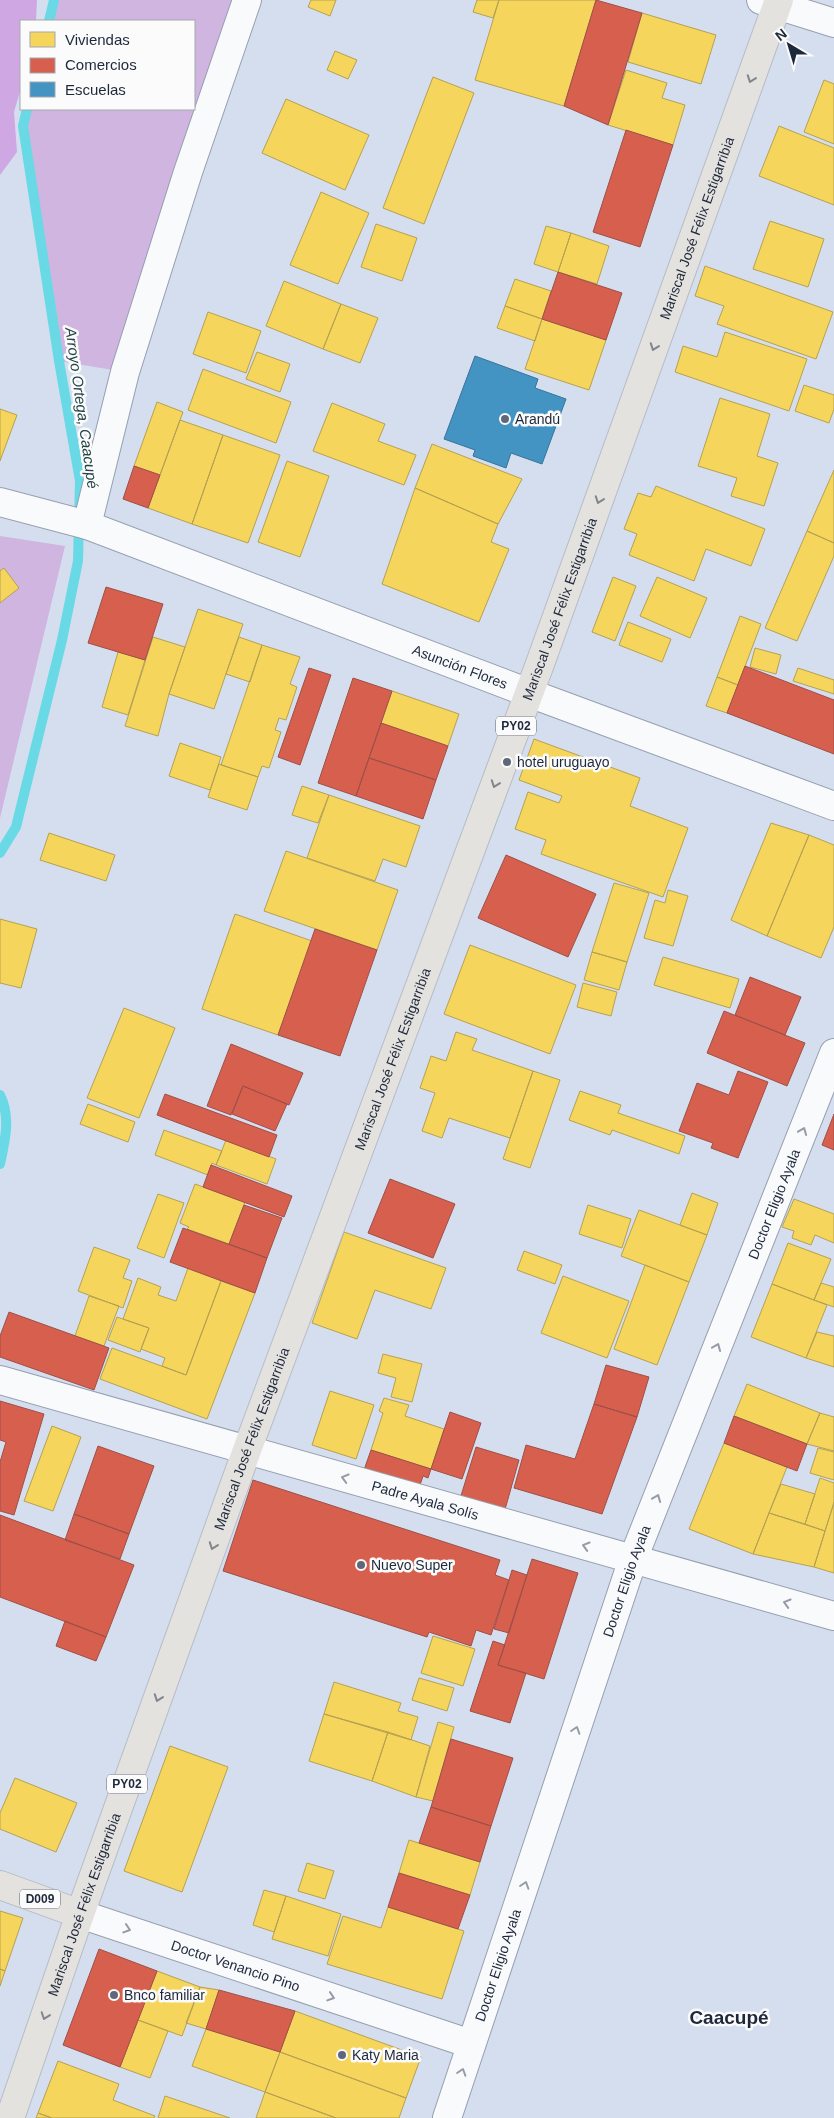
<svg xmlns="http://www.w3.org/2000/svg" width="834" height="2118" viewBox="0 0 834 2118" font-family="Arial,sans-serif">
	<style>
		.green { fill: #cfb5e0 }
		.forest { fill: #cfa8e3 }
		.homes { fill: #f6d55c; stroke: #b5a152 }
		.shops { fill: #d6604d; stroke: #9f4f48 }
		.schools { fill: #4393c3; stroke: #38739a }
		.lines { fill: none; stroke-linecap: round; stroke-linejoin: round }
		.stream { stroke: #69d9e5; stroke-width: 10 }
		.minor-casing { stroke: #969faf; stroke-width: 30 }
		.major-casing { stroke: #b6bcc6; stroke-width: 30 }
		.minor { stroke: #f9fafc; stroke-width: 28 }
		.major { stroke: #e4e2de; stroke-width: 28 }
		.oneway { stroke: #81858c }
		.oneway2 { stroke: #969ca5 }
		.poi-dot { fill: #5e687a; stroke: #fbfbfb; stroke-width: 2 }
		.labels { text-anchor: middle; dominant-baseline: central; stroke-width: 5; stroke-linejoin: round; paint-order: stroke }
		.shield { fill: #fbfbfb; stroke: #606775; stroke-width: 1 }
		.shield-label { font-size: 12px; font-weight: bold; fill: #1e283b }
		.street-label { font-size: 14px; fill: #1e283b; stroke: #fbfbfb }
		.poi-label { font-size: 14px; fill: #1e283b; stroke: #fbfbfb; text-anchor: start }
		.water-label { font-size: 15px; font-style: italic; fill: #234345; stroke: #fbfbfb }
		.district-label { font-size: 19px; font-weight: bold; fill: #1e283b; stroke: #fbfbfb }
	</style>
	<rect width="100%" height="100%" fill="#d4deee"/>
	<path class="green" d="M54,0H247L125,372L59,361L23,126L27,109H194V21H49Z
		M0,536L65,546L0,818Z"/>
	<path class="forest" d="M0,0H37L36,21H21V88L14,112L17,152L0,175Z"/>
	<path class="homes" d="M311,0H336L330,16L308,7Z
		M477,0H499L493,18L473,12Z
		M499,0H596L564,106L475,80Z
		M642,13L716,35L701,84L628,62Z
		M335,51L357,60L348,79L327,70Z
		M626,70L667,83L662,98L685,105L673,145L608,125Z
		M433,77L474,93L424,224L383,208Z
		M824,80L834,84V144L804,132Z
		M286,99L369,135L345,190L262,153Z
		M779,126L834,148V205L759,176Z
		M321,192L369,213L338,284L290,265Z
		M770,221L824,239L808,287L753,269Z
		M376,224L417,238L402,281L361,267Z
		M546,226L571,233L558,272L534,264Z
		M571,233L609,246L597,284L558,272Z
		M705,266L833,312L816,359L717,324L724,306L695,296Z
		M515,279L551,291L542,319L505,306Z
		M284,281L341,304L323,349L266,326Z
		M341,304L378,318L360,363L323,349Z
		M505,306L542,319L535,341L497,328Z
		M208,312L261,331L246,373L193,354Z
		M542,319L606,340L589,390L525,369Z
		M725,332L807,359L789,411L675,372L683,346L717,357Z
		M257,352L290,364L280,392L246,379Z
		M203,369L291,402L276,443L188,410Z
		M804,385L834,395V409L829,423L795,411Z
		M720,398L770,414L757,456L778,463L764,506L731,496L737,478L698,466Z
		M157,402L183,412L160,475L134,466Z
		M332,403L385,424L378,441L416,455L404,485L313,451Z
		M0,409L17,415L0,461Z
		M180,420L223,435L192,524L148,508Z
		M223,435L280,455L248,543L192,524Z
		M432,444L522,479L498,524L415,488Z
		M287,461L329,476L300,557L258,542Z
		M834,470V543L807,531Z
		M656,486L765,529L751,566L706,549L694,581L629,555L637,534L624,529L638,493L651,497Z
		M415,488L498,524L491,542L509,549L479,622L382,584Z
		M807,531L834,543V556L797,641L765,628Z
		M4,568L19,588L0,603V571Z
		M613,577L636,586L615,641L592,632Z
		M657,577L707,598L690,638L640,616Z
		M198,609L243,624L214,709L169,694Z
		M740,616L761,624L738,685L717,677Z
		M628,622L671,639L662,662L619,645Z
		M153,637L185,647L169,694L158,736L125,726Z
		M239,637L262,645L250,682L226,674Z
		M262,645L300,657L290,684L297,687L286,720L279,718L275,730L281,732L269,768L262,766L258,777L221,765Z
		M755,648L781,655L776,674L750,667Z
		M118,652L145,660L128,715L102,707Z
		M798,668L834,680V694L793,681Z
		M717,677L738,685L727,713L706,706Z
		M392,691L459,714L448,746L381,723Z
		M534,739L640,778L630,806L688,828L663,897L541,854L546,840L515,829L528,792L559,803L562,796L519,780Z
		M180,743L221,757L210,790L169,776Z
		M219,764L258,777L247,810L208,797Z
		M302,786L329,795L318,823L292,815Z
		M329,795L420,826L406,867L383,859L375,881L307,858Z
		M771,823L809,835L767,936L731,920Z
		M49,833L115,855L106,881L40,860Z
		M809,835L834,845V927L821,958L767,936Z
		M286,851L398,890L377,950L264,911Z
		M614,883L649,893L627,962L592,952Z
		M668,890L688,896L673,946L644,938L655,900L665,903Z
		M235,914L312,941L278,1035L202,1009Z
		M0,919L37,929L21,988L0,983Z
		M470,945L576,985L550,1054L444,1014Z
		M592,952L627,962L619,990L584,980Z
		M663,957L739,979L730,1008L654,985Z
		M583,983L617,992L611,1016L577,1007Z
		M124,1008L175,1028L139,1118L87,1098Z
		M456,1032L477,1039L472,1050L533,1071L510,1138L449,1118L442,1138L422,1131L435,1093L420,1088L431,1056L446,1061Z
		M533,1071L560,1080L530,1168L503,1159Z
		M580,1091L621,1105L618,1113L685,1136L679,1154L612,1130L610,1135L569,1120Z
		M88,1104L135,1122L128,1142L80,1124Z
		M164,1130L222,1151L216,1165L212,1163L208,1175L155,1155Z
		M226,1140L276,1159L267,1184L216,1165Z
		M195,1184L245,1202L229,1244L187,1229L189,1227L180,1223Z
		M692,1193L718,1203L707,1235L680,1225Z
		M158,1194L184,1203L164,1258L137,1248Z
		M794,1199L834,1214V1243L815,1235L811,1245L792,1238L794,1231L782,1227Z
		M588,1205L631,1219L622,1248L579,1234Z
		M639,1210L707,1235L689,1282L621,1256Z
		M344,1232L446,1268L431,1309L375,1290L357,1339L312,1323Z
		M788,1243L831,1259L814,1300L772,1284Z
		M94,1247L130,1260L123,1278L132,1281L123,1308L78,1291Z
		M524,1251L562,1265L555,1284L517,1270Z
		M645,1265L689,1282L657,1365L614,1349Z
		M188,1268L221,1281L186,1375L162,1366L165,1358L141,1349L149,1328L123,1319L138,1278L161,1287L158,1295L176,1301Z
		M563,1276L629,1301L607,1358L541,1333Z
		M221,1281L255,1293L207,1419L100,1379L112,1348L186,1375Z
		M821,1283L834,1287V1307L814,1300Z
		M772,1284L827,1305L806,1358L751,1337Z
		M89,1296L119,1306L104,1346L75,1336Z
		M117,1317L149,1328L140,1352L108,1340Z
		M817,1332L834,1336V1367L806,1358Z
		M383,1354L422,1364L412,1402L391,1397L396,1378L378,1373Z
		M747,1384L820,1413L807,1444L734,1416Z
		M330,1391L374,1405L356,1459L312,1445Z
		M384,1398L409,1405L405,1416L444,1429L431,1469L371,1450L383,1413L379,1411Z
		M820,1413L834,1417V1451L807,1444Z
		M52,1426L81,1437L53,1511L24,1501Z
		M724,1443L787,1467L753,1554L689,1529Z
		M818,1448L834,1452V1480L810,1473Z
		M820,1478L834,1483V1503L825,1531L805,1524Z
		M781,1484L815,1494L805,1524L769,1513Z
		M834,1502V1573L814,1567Z
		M769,1513L825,1531L814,1567L753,1554Z
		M433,1636L475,1649L463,1686L421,1673Z
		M419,1678L454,1688L447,1711L412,1700Z
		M334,1682L401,1703L398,1711L418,1717L411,1740L324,1714Z
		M324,1714L388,1732L372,1781L309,1761Z
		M438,1722L454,1727L433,1801L416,1797Z
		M388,1732L430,1746L416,1797L372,1781Z
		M170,1746L228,1767L182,1892L124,1871Z
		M15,1778L77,1803L56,1852L0,1829V1813Z
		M409,1840L480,1862L470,1895L399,1873Z
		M307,1863L334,1871L325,1899L298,1891Z
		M264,1890L286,1896L274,1932L253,1925Z
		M286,1896L341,1914L328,1956L272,1939Z
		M388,1907L464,1931L442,1999L327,1964L343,1916L381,1928Z
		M0,1911L23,1918L5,1971L0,1969Z
		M0,1969L5,1971L0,1986Z
		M157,1971L200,1987L182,2036L138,2020Z
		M200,1987L219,1990L206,2029L186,2023Z
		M295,2011L421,2057L406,2098L280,2052Z
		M138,2020L168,2031L150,2078L120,2067Z
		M206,2029L280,2052L265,2092L192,2066Z
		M280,2052L406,2098L399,2118H336L265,2092Z
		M58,2061L119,2084L113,2100L155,2116L154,2118H52L38,2113Z
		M265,2092L336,2118H256Z
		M165,2096L230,2118H158Z
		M38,2113L52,2118H36Z"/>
	<path class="shops" d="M596,0L642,13L608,125L564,106Z
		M626,130L673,145L640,247L593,232Z
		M558,272L622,293L606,340L542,319Z
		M134,466L160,475L148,508L123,499Z
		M106,587L163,604L145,660L88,643Z
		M745,666L834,700V754L727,713Z
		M309,668L331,675L300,765L278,757Z
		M353,678L392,691L356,796L318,783Z
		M381,723L448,746L436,780L369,758Z
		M369,758L436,780L423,819L356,796Z
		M506,855L596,894L568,957L478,918Z
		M315,929L377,950L340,1056L278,1035Z
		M750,977L801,997L785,1035L735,1015Z
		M724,1011L805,1043L787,1086L707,1053Z
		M231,1044L303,1073L289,1105L243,1086L231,1115L207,1106Z
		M738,1071L768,1082L738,1158L711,1148L713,1143L679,1131L697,1083L729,1095Z
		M243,1086L287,1104L275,1131L232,1114Z
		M165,1094L277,1135L269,1157L157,1115Z
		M834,1114V1150L822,1145Z
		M211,1165L292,1196L284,1217L203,1187Z
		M390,1179L455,1204L433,1258L368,1233Z
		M244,1205L282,1218L267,1258L229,1244Z
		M183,1228L267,1258L255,1293L170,1262Z
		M9,1312L109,1348L94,1390L0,1357V1336Z
		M606,1365L649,1377L637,1417L594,1404Z
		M0,1401L44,1414L14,1515L0,1511V1462L6,1442L0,1440Z
		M594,1404L637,1417L602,1514L514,1488L526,1445L575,1459Z
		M450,1412L481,1423L462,1479L431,1469Z
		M734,1416L807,1444L797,1471L724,1443Z
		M98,1446L154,1466L129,1534L74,1514Z
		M476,1447L519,1460L504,1513L460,1499Z
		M371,1450L431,1469L428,1478L423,1476L419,1488L364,1470Z
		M253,1480L500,1560L495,1575L509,1580L491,1635L476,1630L471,1646L429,1632L427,1637L223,1571Z
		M74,1514L129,1534L120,1559L65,1540Z
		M0,1515L134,1565L106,1637L0,1597Z
		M532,1559L578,1573L544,1679L498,1665Z
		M512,1570L527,1575L509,1633L494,1629Z
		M65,1621L106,1637L96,1661L56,1646Z
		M493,1641L505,1645L498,1665L526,1673L510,1723L470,1711Z
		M451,1739L513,1758L491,1826L431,1807Z
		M431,1807L491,1826L480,1862L419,1843Z
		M399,1873L470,1895L458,1929L388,1907Z
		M99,1949L157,1971L120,2067L63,2045Z
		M219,1990L295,2011L280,2052L206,2029Z"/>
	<path class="schools" d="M475,356L538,379L535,388L566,399L542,464L511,453L506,468L473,456L475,450L444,439Z"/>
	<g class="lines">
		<path class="stream" d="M49,21L54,0
			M0,853L16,827L62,640L78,561L80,481L59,361L23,126L27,109
			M0,1095C11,1117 5,1141 0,1164"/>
		<g class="minor-casing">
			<g id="minor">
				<path d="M761,0L834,23"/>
				<path id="s1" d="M0,502L87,525L529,693L834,806"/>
				<path d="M87,525L125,372L188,172L247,0"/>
				<path id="s2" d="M0,1380L834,1616"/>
				<path id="s3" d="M80,1914L471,2044"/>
				<path id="s4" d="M447,2118L633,1559L834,1053"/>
			</g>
		</g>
		<g class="major-casing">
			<g id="major">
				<path d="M0,1885L80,1914"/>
				<path id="s5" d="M10,2118L80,1914L247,1450L541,661L779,0"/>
			</g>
		</g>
		<use href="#minor" class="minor"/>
		<use href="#major" class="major"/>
	</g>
	<defs><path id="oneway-chevron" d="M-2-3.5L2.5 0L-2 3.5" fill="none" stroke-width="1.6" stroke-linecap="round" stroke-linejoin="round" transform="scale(1.25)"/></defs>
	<g class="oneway">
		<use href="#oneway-chevron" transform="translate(751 79) rotate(110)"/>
		<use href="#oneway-chevron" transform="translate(654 347) rotate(110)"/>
		<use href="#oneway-chevron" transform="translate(599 500) rotate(110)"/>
		<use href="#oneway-chevron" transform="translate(495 784) rotate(110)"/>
		<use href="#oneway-chevron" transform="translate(213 1546) rotate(110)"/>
		<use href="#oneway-chevron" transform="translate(158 1698) rotate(110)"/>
		<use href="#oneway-chevron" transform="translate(45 2016) rotate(109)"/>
	</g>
	<g class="oneway2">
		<use href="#oneway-chevron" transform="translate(803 1131) rotate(-68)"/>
		<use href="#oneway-chevron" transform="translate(717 1347) rotate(-68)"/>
		<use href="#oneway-chevron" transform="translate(345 1478) rotate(-164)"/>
		<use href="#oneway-chevron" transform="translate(657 1498) rotate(-68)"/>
		<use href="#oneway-chevron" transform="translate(586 1546) rotate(-164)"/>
		<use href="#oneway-chevron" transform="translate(787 1603) rotate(-164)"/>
		<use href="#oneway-chevron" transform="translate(576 1730) rotate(-72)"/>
		<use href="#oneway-chevron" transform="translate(525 1885) rotate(-72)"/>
		<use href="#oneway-chevron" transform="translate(127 1929) rotate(18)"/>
		<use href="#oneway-chevron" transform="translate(331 1997) rotate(18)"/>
		<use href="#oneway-chevron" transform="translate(462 2072) rotate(-72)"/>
	</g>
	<g class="poi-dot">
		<circle cx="505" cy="419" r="5"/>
		<circle cx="507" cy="762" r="5"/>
		<circle cx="361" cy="1565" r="5"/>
		<circle cx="114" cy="1995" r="5"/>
		<circle cx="342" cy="2055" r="5"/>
	</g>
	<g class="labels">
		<g class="shield">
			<rect x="496" y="716.5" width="40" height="19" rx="4"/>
			<rect x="107" y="1774.5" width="40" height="19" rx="4"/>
			<rect x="20" y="1889.5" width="40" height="19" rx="4"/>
		</g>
		<g class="shield-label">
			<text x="516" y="726">PY02</text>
			<text x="127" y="1784">PY02</text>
			<text x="40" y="1899">D009</text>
		</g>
		<g class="street-label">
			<text stroke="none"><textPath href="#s5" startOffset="2011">Mariscal José Félix Estigarribia</textPath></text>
			<text stroke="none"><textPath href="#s5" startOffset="1606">Mariscal José Félix Estigarribia</textPath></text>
			<text stroke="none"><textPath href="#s1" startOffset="489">Asunción Flores</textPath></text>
			<text stroke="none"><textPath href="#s5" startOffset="1126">Mariscal José Félix Estigarribia</textPath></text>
			<text stroke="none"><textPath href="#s4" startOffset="971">Doctor Eligio Ayala</textPath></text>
			<text stroke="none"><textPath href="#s5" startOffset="721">Mariscal José Félix Estigarribia</textPath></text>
			<text stroke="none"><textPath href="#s2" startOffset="442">Padre Ayala Solís</textPath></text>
			<text stroke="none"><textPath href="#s4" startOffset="566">Doctor Eligio Ayala</textPath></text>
			<text stroke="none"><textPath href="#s5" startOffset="226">Mariscal José Félix Estigarribia</textPath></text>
			<text stroke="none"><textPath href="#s3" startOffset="164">Doctor Venancio Pino</textPath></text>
			<text stroke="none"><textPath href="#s4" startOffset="161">Doctor Eligio Ayala</textPath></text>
		</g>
		<g class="poi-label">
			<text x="515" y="419">Arandú</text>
			<text x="517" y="762">hotel uruguayo</text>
			<text x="371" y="1565">Nuevo Super</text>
			<text x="124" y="1995">Bnco familiar</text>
			<text x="352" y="2055">Katy Maria</text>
		</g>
		<g class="water-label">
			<text transform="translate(82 408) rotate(82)">Arroyo Ortega, Caacupé</text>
		</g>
		<g class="district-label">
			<text x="729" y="2017">Caacupé</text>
		</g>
	</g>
	<rect x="20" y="20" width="175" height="90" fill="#fbfbfb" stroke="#a3a7ae"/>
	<rect x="30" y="32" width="25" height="15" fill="#f6d55c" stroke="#a3a7ae"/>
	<text x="65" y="45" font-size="15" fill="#1e283b">Viviendas</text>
	<rect x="30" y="58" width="25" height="15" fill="#d6604d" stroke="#a3a7ae"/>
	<text x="65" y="70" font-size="15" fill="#1e283b">Comercios</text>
	<rect x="30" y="82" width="25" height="15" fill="#4393c3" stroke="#a3a7ae"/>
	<text x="65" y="95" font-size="15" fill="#1e283b">Escuelas</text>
	<g transform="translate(789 45) rotate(322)" stroke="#fbfbfb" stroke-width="4" paint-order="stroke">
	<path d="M0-4L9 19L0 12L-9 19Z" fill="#1e283b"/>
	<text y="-8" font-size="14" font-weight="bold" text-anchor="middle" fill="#1e283b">N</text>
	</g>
</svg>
